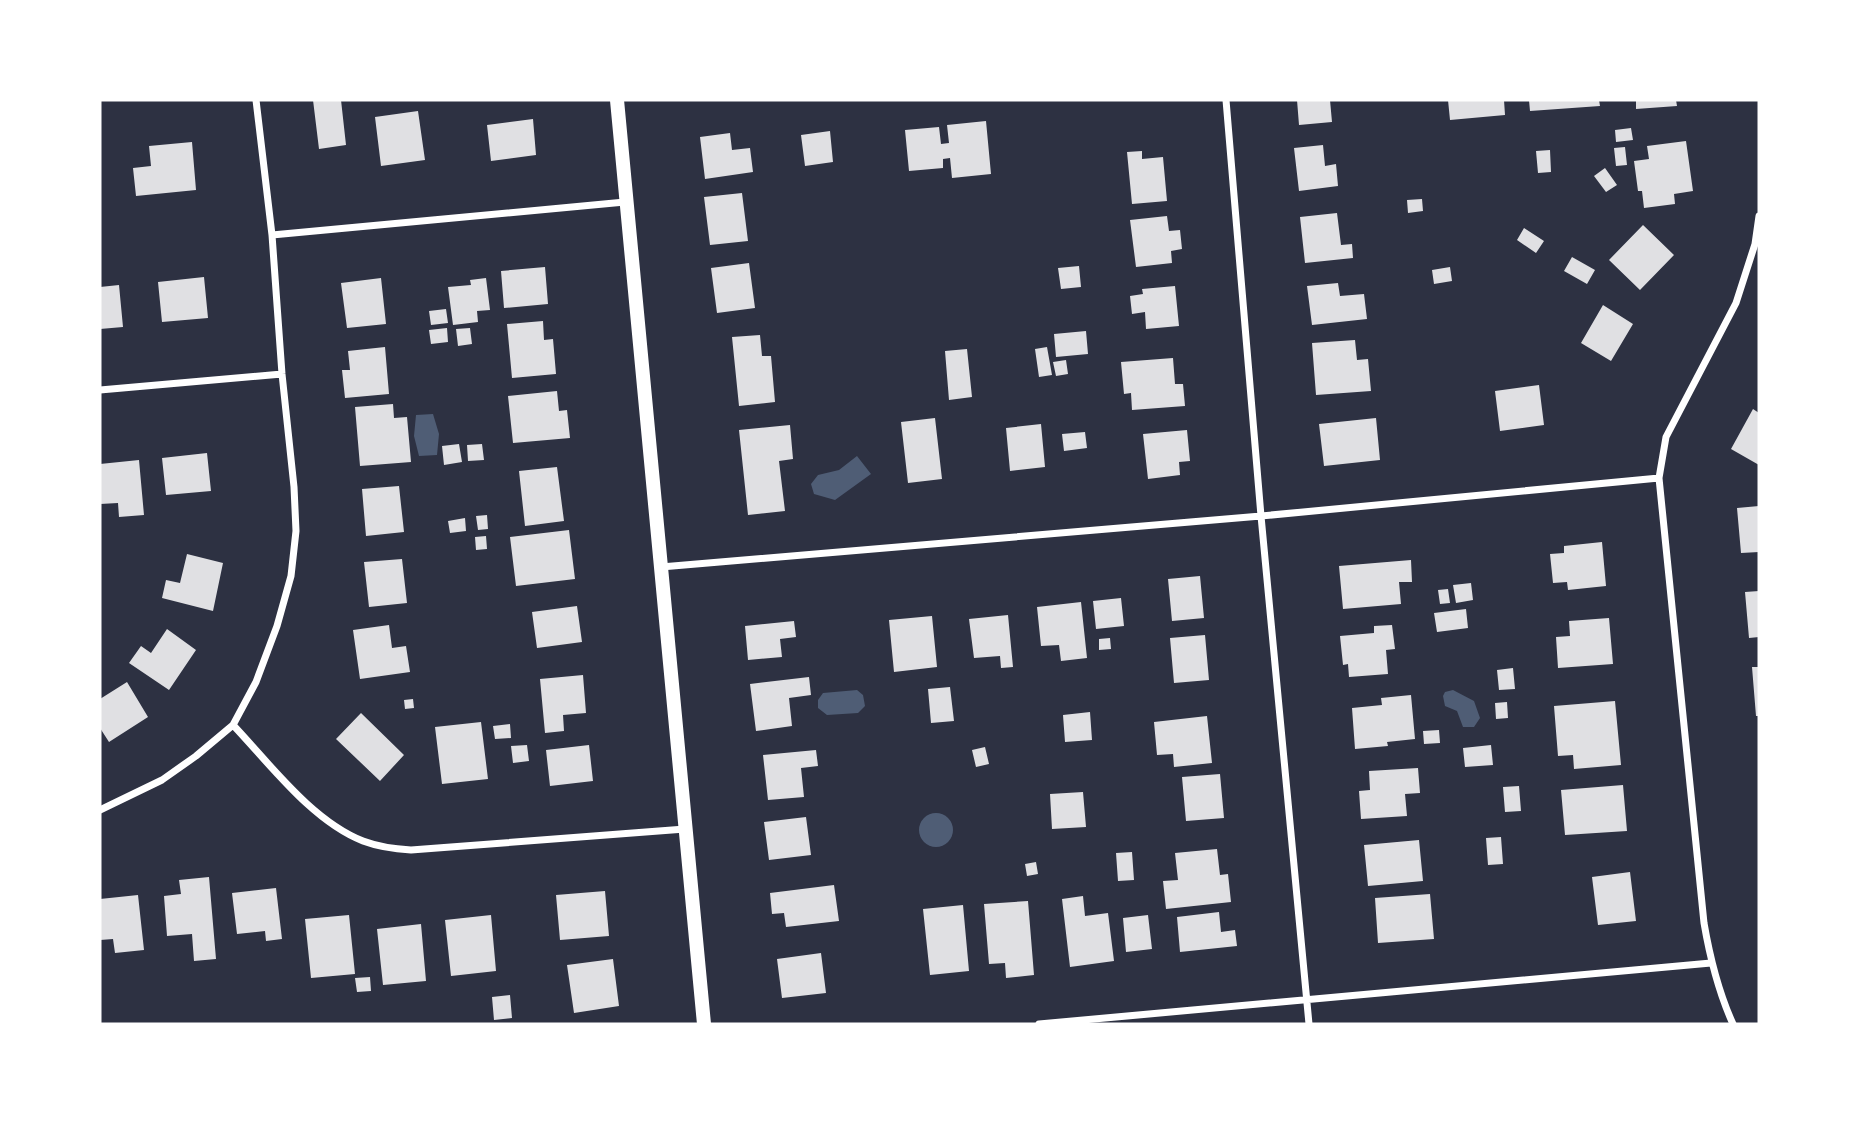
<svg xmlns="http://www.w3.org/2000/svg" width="1859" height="1124" viewBox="0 0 1859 1124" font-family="'Crimson Pro',serif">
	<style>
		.water { fill: #4f5d75 }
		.building { fill: #e0e0e3 }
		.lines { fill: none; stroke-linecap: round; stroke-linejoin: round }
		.minor { stroke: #fff; stroke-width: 7 }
		.secondary { stroke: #fff; stroke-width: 14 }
	</style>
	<rect width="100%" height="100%" fill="#2d3142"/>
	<path class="water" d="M433,414L439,434L437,455L419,456L414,436L416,415Z
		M857,456L871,474L835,500L814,494L811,484L818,475L839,470Z
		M857,690L863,695L865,706L858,713L827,715L818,708V700L823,693Z
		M1453,690L1474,701L1480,718L1474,727H1463L1457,711L1445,706L1443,696L1445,692Z
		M919 830a17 17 0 1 1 34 0a17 17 0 1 1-34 0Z"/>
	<path class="building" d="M313,100H341L346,145L319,149Z
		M1297,100H1330L1332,122L1299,125Z
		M1448,100H1504L1505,115L1450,120Z
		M1529,100H1599L1600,106L1530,111Z
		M1636,100H1676L1677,106L1636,109Z
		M418,111L425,160L381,166L375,117Z
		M533,119L536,155L491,161L487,125Z
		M986,121L991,174L952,178L950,158L943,159V168L909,171L905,130L939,127L941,144L949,143L947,125Z
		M1631,128L1633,140L1616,142L1615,130Z
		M830,131L833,162L805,166L801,135Z
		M730,133L732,150L750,148L753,172L705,179L700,137Z
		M1686,141L1693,191L1674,194L1675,204L1644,208L1642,191H1638L1634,161L1649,159L1647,146Z
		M192,142L196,190L136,196L133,168L151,166L149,146Z
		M1323,145L1325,166L1336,164L1338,186L1299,191L1294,148Z
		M1625,147L1627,165L1616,166L1614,148Z
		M1550,150L1551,172L1538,173L1536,151Z
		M1142,151V159L1163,157L1167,201L1132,204L1127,152Z
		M1605,168L1617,185L1606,192L1594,176Z
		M742,193L748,241L710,245L704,197Z
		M1422,199L1423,211L1408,213L1407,200Z
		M1337,213L1341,245L1352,244L1353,258L1305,263L1300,217Z
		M1167,216L1169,231L1180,230L1182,249L1171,251L1172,263L1136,267L1130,220Z
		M1643,225L1674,255L1640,290L1609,260Z
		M1524,228L1544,241L1536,253L1517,240Z
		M1572,257L1595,270L1587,284L1564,271Z
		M749,263L755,308L717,313L711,268Z
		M1079,266L1081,287L1061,289L1058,268Z
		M545,267L548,304L504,308L501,271Z
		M1450,267L1452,281L1434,284L1432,270Z
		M204,277L208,318L162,322L158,282Z
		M381,278L386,324L347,328L341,283Z
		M486,278L490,310L477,311L478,322L453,325L448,287L471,285L470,280Z
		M1338,283L1340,296L1364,294L1367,319L1312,325L1307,286Z
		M119,285L123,327L100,329V287Z
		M1175,286L1179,326L1146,329L1145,312L1132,314L1130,296L1143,294L1142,289Z
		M1603,305L1633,324L1611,361L1581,343Z
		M446,309L448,323L431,325L429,311Z
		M543,321L544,340L553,339L556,374L512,378L507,324Z
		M447,328L448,342L431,344L429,330Z
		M470,328L472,344L458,346L456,329Z
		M1086,331L1088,354L1056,357L1054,334Z
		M760,335L762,356H771L775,402L739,406L732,337Z
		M1355,340L1357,360L1368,359L1371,391L1316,395L1312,343Z
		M385,347L389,394L345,398L342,370H350L348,351Z
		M1047,347L1052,375L1039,377L1035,349Z
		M967,349L972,397L949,400L945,351Z
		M1173,358L1175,384H1183L1185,406L1132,410L1131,393L1124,394L1121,362Z
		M1066,360L1068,374L1056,376L1053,362Z
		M1539,385L1544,425L1500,431L1495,391Z
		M557,391L559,411L567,410L570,438L513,443L508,396Z
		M393,404L394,418L407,417L411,462L360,466L355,407Z
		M1753,409L1759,413V465L1731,449Z
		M935,418L942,479L908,483L901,422Z
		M1376,418L1380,460L1324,466L1319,424Z
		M1041,424L1045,467L1010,471L1006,428Z
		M790,425L793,459L779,461L785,511L748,515L739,430Z
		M1187,430L1190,461L1179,462L1180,475L1148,479L1143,434Z
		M1085,432L1087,448L1064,451L1062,434Z
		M459,444L462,462L444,465L442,446Z
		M482,444L484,460L468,461L467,445Z
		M207,453L211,491L166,495L162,458Z
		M139,460L144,515L119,517L118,503L100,504V464Z
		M557,467L564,521L525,526L519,471Z
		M399,486L404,532L366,536L362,489Z
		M1759,506V552L1741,553L1737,508Z
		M487,515L488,529L478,530L476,516Z
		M465,518L466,531L450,533L448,521Z
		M569,530L575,579L516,586L510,537Z
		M486,536L487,549L476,550L475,537Z
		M1602,542L1606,586L1568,590L1567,582L1553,583L1550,554L1564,553V546Z
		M187,554L223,563L213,611L162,598L166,580L180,583Z
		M402,559L407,603L369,607L364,562Z
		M1411,560L1412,582H1399L1401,604L1343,609L1339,566Z
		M1200,576L1204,618L1172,621L1168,579Z
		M1471,583L1473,600L1456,603L1453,585Z
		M1448,589L1450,603L1440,604L1438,590Z
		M1759,591V637L1749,638L1745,592Z
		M1121,598L1124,626L1096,629L1093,601Z
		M1081,602L1087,658L1061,661L1059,645L1041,646L1037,607Z
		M577,606L582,642L537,648L532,612Z
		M1466,609L1468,628L1437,632L1434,613Z
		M1008,615L1013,667L1001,668L1000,656L974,658L969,619Z
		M932,616L937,667L894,672L889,620Z
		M1609,618L1613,664L1558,668L1556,637L1570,636L1569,621Z
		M794,621L796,637L780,639L782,657L748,660L745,626Z
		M389,625L392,648L406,646L410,672L360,679L353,630Z
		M1392,625L1395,649L1386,650L1388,674L1349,677L1348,664L1343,665L1340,636L1374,633V626Z
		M167,629L196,650L169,690L129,663L141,646L151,653Z
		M1205,635L1209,680L1174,683L1170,638Z
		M1110,638L1111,649L1099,650V639Z
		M1752,667H1759V716H1756Z
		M1513,668L1515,689L1499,690L1497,670Z
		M583,675L586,713L563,715L564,731L545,733L540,679Z
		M809,677L811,695L789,698L792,726L756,731L750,684Z
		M127,682L148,717L109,742L100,728V699Z
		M950,687L954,721L931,723L928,689Z
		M1411,695L1415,739L1387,742L1388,746L1355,749L1352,708L1382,705L1381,698Z
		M413,699L414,708L405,709L404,700Z
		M1615,701L1621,765L1574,769L1573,755L1558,756L1554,706Z
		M1507,702L1508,718L1496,719L1495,703Z
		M1090,712L1092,740L1065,742L1063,715Z
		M361,713L404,755L380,781L336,739Z
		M1207,716L1212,763L1174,767L1173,754L1157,755L1154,722Z
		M481,722L488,779L442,784L435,727Z
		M510,724L511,738L495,739L493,726Z
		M1439,730L1440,743L1424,744L1423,731Z
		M527,745L529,761L513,763L511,746Z
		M589,745L593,781L550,786L546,750Z
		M1491,745L1493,765L1465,767L1463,748Z
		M985,747L989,764L976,767L972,750Z
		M816,750L818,766L801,768L804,797L768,800L763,755Z
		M1418,768L1420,793L1405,794L1407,816L1361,819L1359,791L1370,790L1369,771Z
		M1220,774L1224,818L1186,821L1182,777Z
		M1623,785L1627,831L1565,835L1561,790Z
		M1519,786L1521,811L1505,812L1503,787Z
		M1083,792L1086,827L1052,829L1050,794Z
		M806,817L811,855L769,860L764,822Z
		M1501,837L1503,864L1488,865L1486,838Z
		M1419,840L1423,881L1368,886L1364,845Z
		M1217,849L1220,875L1228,874L1231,902L1166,909L1163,881L1178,880L1175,853Z
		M1132,852L1134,880L1118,881L1116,853Z
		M1036,862L1038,874L1027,876L1025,864Z
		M1630,872L1636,921L1598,925L1592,877Z
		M209,877L216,959L194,961L192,934L167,936L164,896L181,894L179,880Z
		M834,885L839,921L786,927L784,913L772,914L770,893Z
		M276,888L282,939L266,941L265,931L237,934L232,893Z
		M605,891L609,936L560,940L556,895Z
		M1430,894L1434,939L1378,943L1375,898Z
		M138,895L144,950L115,953L113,939L100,940V899Z
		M1083,896L1085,916L1108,913L1114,961L1070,967L1062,899Z
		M1028,901L1034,975L1006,978L1005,963L989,964L984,904Z
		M963,905L969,971L930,975L923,909Z
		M1219,912L1221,932L1235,930L1237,946L1180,952L1177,917Z
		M349,915L355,974L311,978L305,919Z
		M491,915L496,971L451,976L445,920Z
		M1148,915L1152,949L1126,952L1123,918Z
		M421,924L426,981L383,985L377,929Z
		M821,953L826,993L782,998L777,959Z
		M613,959L619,1006L574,1013L567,965Z
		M370,977L371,991L357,992L355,978Z
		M510,995L512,1018L494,1020L492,997Z"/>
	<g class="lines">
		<path class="minor" d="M1226,100L1261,516L1309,1024
			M272,235L625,202
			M100,390L282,374
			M661,567L1261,516L1659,478
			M233,725C270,764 312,821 363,841C379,847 394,849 411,850L685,829
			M100,810L162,780L196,756L233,725L256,682L277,626L291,576L296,531L294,487L282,374L272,235L256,100
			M1039,1024L1711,963
			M1733,1024C1718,991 1710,958 1704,923L1659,478L1666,437L1736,303L1755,244L1759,216"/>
		<path class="secondary" d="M617,100L704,1024"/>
	</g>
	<rect width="1859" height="1124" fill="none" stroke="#ffffff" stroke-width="203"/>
</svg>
